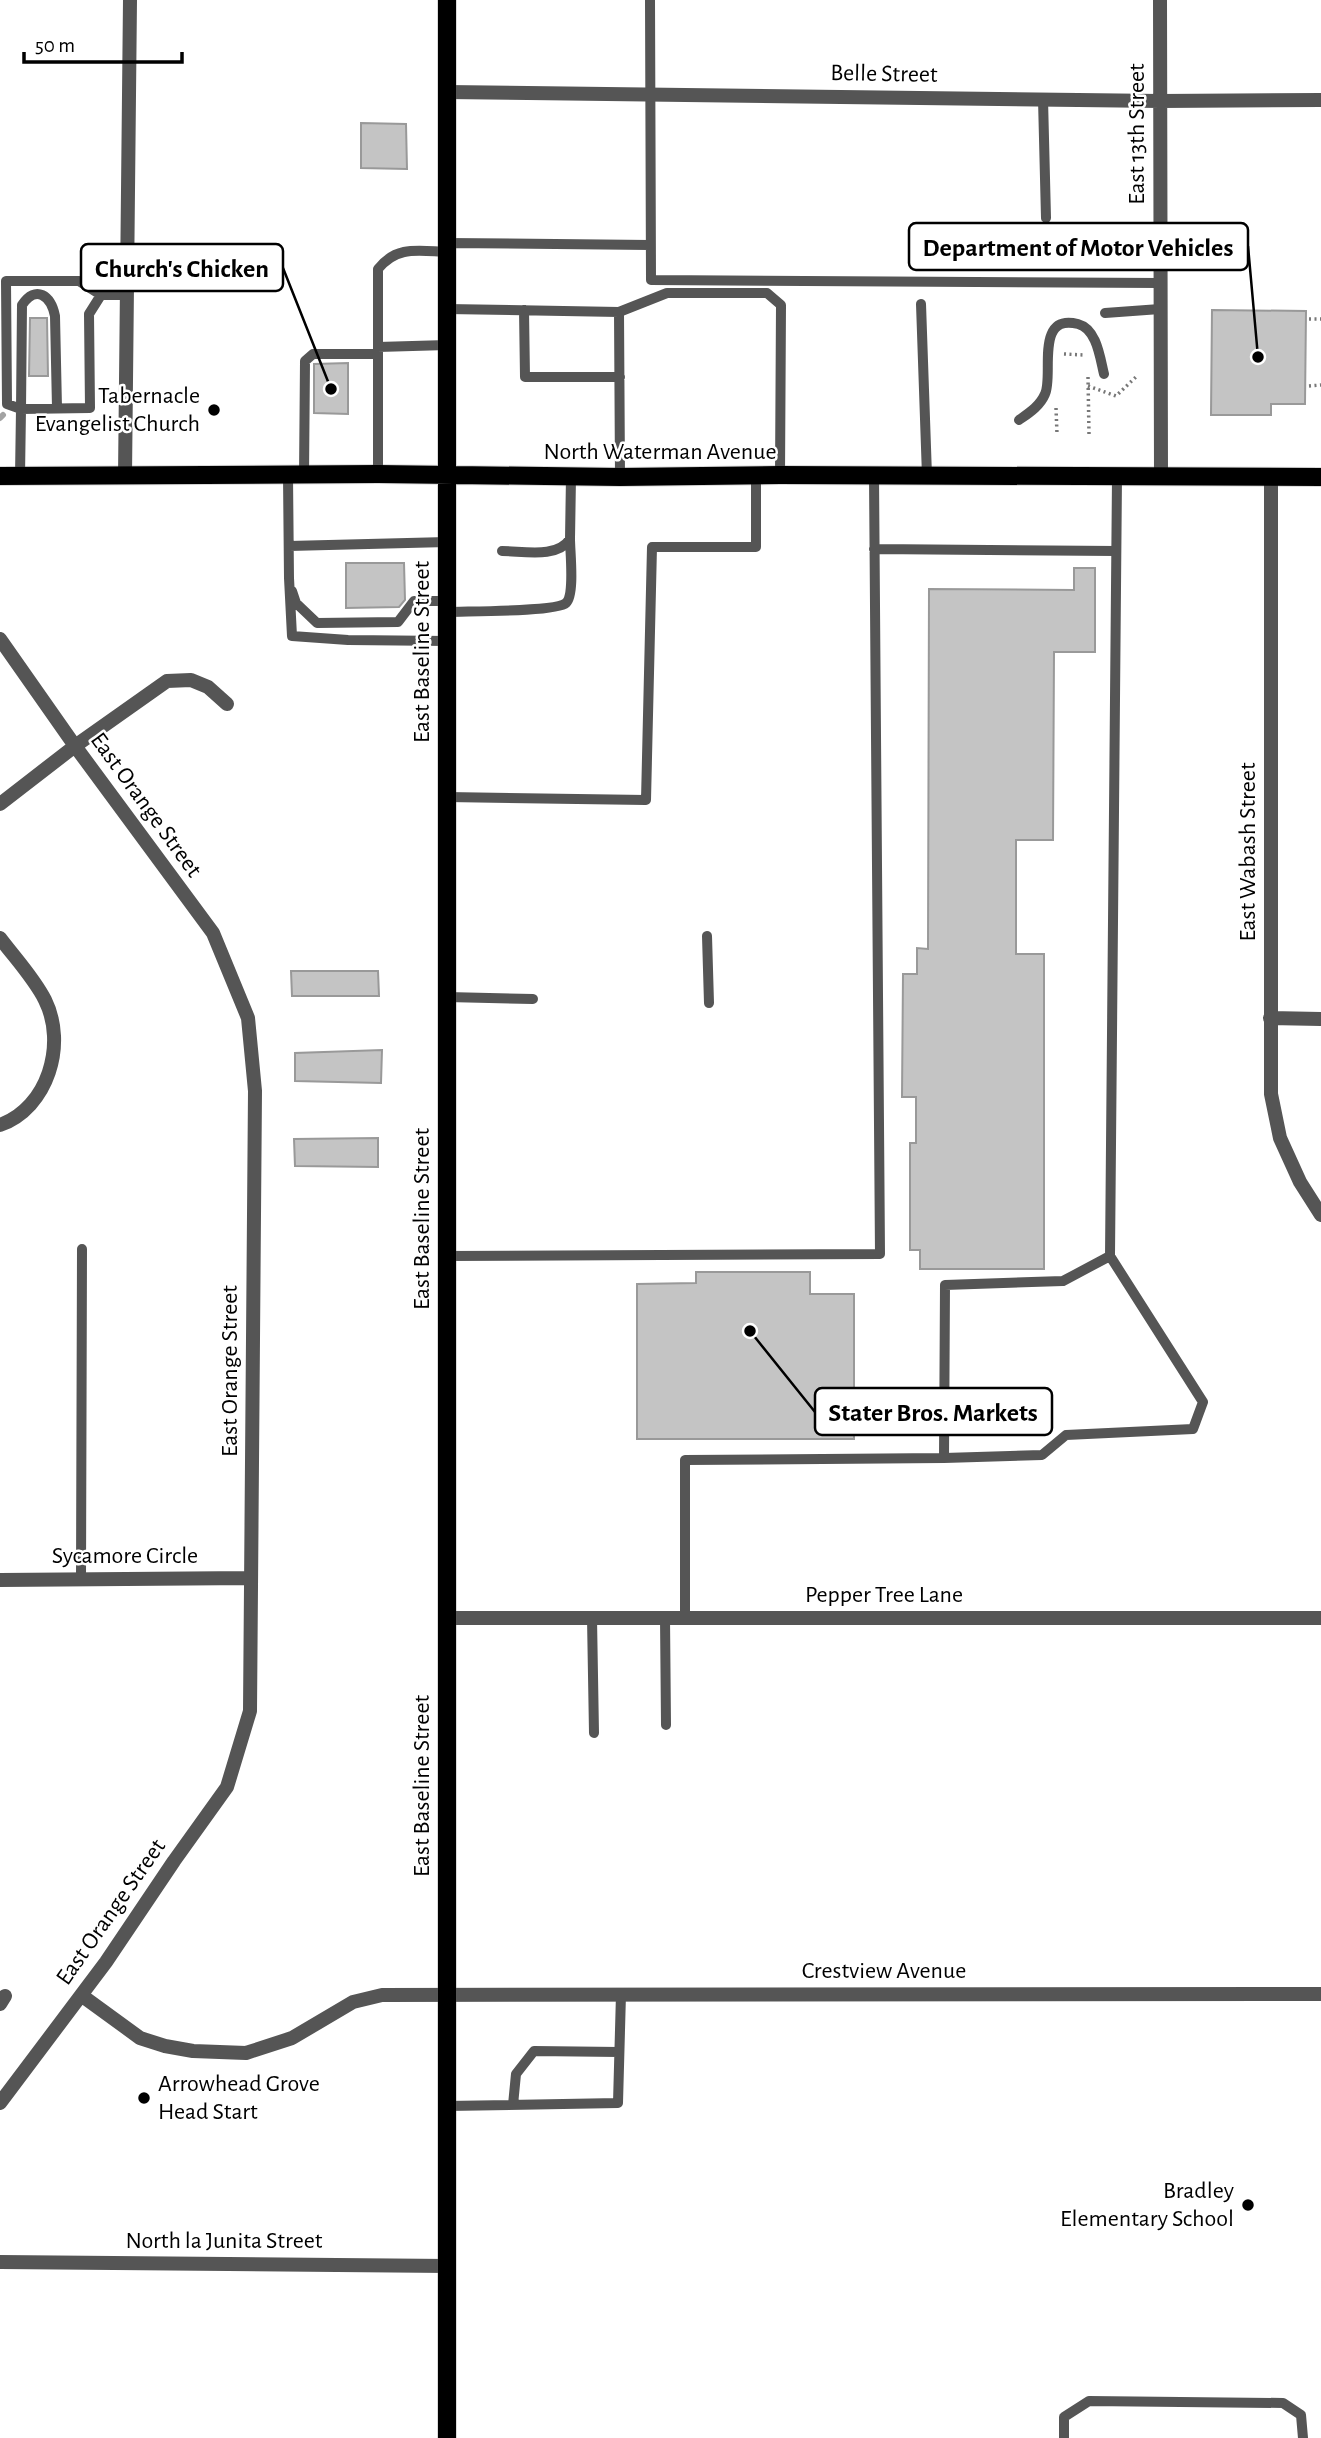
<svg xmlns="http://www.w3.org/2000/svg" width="1321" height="2438" viewBox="0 0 1321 2438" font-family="'Alegreya Sans',sans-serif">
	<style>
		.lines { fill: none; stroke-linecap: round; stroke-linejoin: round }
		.stream { stroke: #a3a3a3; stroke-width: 6 }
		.building { fill: #c4c4c4; stroke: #999; stroke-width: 2 }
		.primary-casing { stroke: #dbdbdb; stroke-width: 20 }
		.path { stroke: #777; stroke-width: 3.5; stroke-dasharray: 2 3.5; stroke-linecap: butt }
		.lane { stroke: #555; stroke-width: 10 }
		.street { stroke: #555; stroke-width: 14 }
		.primary { stroke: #000; stroke-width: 18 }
		.poi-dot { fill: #000; stroke: #fff; stroke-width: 2.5 }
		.labels { text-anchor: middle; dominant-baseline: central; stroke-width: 5; stroke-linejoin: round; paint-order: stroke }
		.street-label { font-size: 24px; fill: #000; stroke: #fff }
		.poi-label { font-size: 24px; fill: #000; stroke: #fff; text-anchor: end }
		.leader { fill: none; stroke: #000; stroke-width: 2.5 }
		.callout-dot { fill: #000; stroke: #fff; stroke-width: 2.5 }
		.callout { fill: #fff; stroke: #000; stroke-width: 2.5 }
		.callout-label { font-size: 26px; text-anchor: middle; font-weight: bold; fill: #000 }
	</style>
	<rect width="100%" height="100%" fill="#fff"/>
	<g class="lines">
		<path class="stream" d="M0,418L3,415"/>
	</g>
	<path class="building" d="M361,123L406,124L407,169L361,168Z
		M1212,310L1306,311L1305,404H1271V415H1211Z
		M30,318H47L48,376H29Z
		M348,363V414L314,413V364Z
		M346,563H404L405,600L399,607L346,608Z
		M1074,568H1095V652H1054L1053,840H1016V954H1044V1269H920V1250H910V1143H916V1097H902L903,974H917V948L928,949L929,589L1074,590Z
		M291,971H378L379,996H292Z
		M382,1050L381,1083L295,1081V1053Z
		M378,1138V1167L295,1166L294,1139Z
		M696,1272H810V1294H854V1439H637V1284L696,1283Z"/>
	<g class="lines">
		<g class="primary-casing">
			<path id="primary" d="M0,476L378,474L620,477L780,475L1321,477
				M447,2438V0"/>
		</g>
		<path class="path" d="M1309,319H1321
			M1064,354L1084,355
			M1088,377L1089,434
			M1088,386L1116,396L1138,375
			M1309,386L1321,385
			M1056,408L1057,434"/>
		<path class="lane" d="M650,0L651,280L1160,283
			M1043,99L1046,218
			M447,243L650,245
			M921,304L927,476
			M447,309L619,312L620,477
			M524,310L525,377H620
			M619,312L667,293H767L781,305L780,475
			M1105,313L1160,309
			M378,347L447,345
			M57,408L55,316C51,296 36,284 22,305L21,409L90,408L89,314L101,295
			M1019,420C1029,413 1040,406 1045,394C1054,376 1034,313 1078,324C1097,329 1100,358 1104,374
			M378,474V269C397,245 419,251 447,252
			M20,476L21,409L7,404L6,281H79L101,295H127
			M288,476L289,578L292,636L348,640L447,641
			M304,476L305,361L313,354H378
			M289,546L447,542
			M874,549L1116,551
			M502,551C523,551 557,559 570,539L571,477
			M292,591L296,603L317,623L398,622L414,601H447
			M447,612C466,611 556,612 566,603C575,595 570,552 570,539
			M447,797L646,800L652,547H756V476
			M707,936L709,1003
			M447,997L533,999
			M447,1256L880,1254L874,476
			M1110,1256L1063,1281L945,1285L944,1458L1042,1455L1066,1435L1193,1429L1203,1402L1110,1256L1117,477
			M81,1579L82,1249
			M592,1618L594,1733
			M665,1618L666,1725
			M685,1618V1460L944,1458
			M513,2105L516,2074L534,2051L619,2052
			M447,2106L618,2103L621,1994
			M1064,2438V2417L1089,2401L1283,2403L1301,2415L1303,2438"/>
		<path class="street" d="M1160,0L1161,477
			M447,92L1160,101L1321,100
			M125,476L130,0
			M1271,477V1094L1280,1138L1300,1182L1321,1215
			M0,639L75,746L213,933L248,1018L255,1091L250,1711L227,1787L174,1861L106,1962L0,2103
			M0,804L75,746L167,681L191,680L208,687L227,704
			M0,938C15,958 34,978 45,1000C67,1044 48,1108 0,1125
			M1270,1018L1321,1019
			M0,1580L251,1578
			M447,1618H1321
			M81,1995L140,2038L165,2046L193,2051L246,2053L292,2038L353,2002L382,1995L1321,1994
			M0,2004L5,1996
			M0,2262L448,2266"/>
		<use href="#primary" class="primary"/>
	</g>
	<g class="poi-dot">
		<circle cx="214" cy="410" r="7"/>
		<circle cx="144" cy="2098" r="7"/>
		<circle cx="1248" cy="2205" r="7"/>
	</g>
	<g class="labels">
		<g class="street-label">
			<text transform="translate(884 74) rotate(1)">Belle Street</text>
			<text transform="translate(1137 134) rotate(-90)">East 13th Street</text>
			<text x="660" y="452">North Waterman Avenue</text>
			<text transform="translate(422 652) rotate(-90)">East Baseline Street</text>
			<text transform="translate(146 805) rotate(54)">East Orange Street</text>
			<text transform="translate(1248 852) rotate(-90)">East Wabash Street</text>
			<text transform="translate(422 1219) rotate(-90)">East Baseline Street</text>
			<text transform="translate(230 1371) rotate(-90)">East Orange Street</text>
			<text x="125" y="1556">Sycamore Circle</text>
			<text x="884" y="1595">Pepper Tree Lane</text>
			<text transform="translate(422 1786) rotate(-90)">East Baseline Street</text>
			<text transform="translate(111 1912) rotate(-55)">East Orange Street</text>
			<text x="884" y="1971">Crestview Avenue</text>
			<text x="224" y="2241">North la Junita Street</text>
		</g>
		<g class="poi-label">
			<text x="200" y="396">Tabernacle<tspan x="200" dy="28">Evangelist Church</tspan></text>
			<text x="158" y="2084" text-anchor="start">Arrowhead Grove<tspan x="158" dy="28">Head Start</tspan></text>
			<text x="1234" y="2191">Bradley<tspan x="1234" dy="28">Elementary School</tspan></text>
		</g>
	</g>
	<path class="leader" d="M1258 357L1248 246M331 389L283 268M750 1331L815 1412"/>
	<g class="callout-dot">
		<circle cx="1258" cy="357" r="7"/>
		<circle cx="331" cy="389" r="7"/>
		<circle cx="750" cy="1331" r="7"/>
	</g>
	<g class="callout">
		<rect x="909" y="223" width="339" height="47" rx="7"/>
		<rect x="81" y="244" width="202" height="47" rx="7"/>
		<rect x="815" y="1388" width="237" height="47" rx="7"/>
	</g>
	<g class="callout-label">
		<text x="1078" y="256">Department of Motor Vehicles</text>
		<text x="182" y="277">Church's Chicken</text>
		<text x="933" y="1421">Stater Bros. Markets</text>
	</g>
	<path d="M24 52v10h158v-10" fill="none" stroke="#000000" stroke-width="3.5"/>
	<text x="35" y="52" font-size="21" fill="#000000" stroke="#ffffff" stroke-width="5" paint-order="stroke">50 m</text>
</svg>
